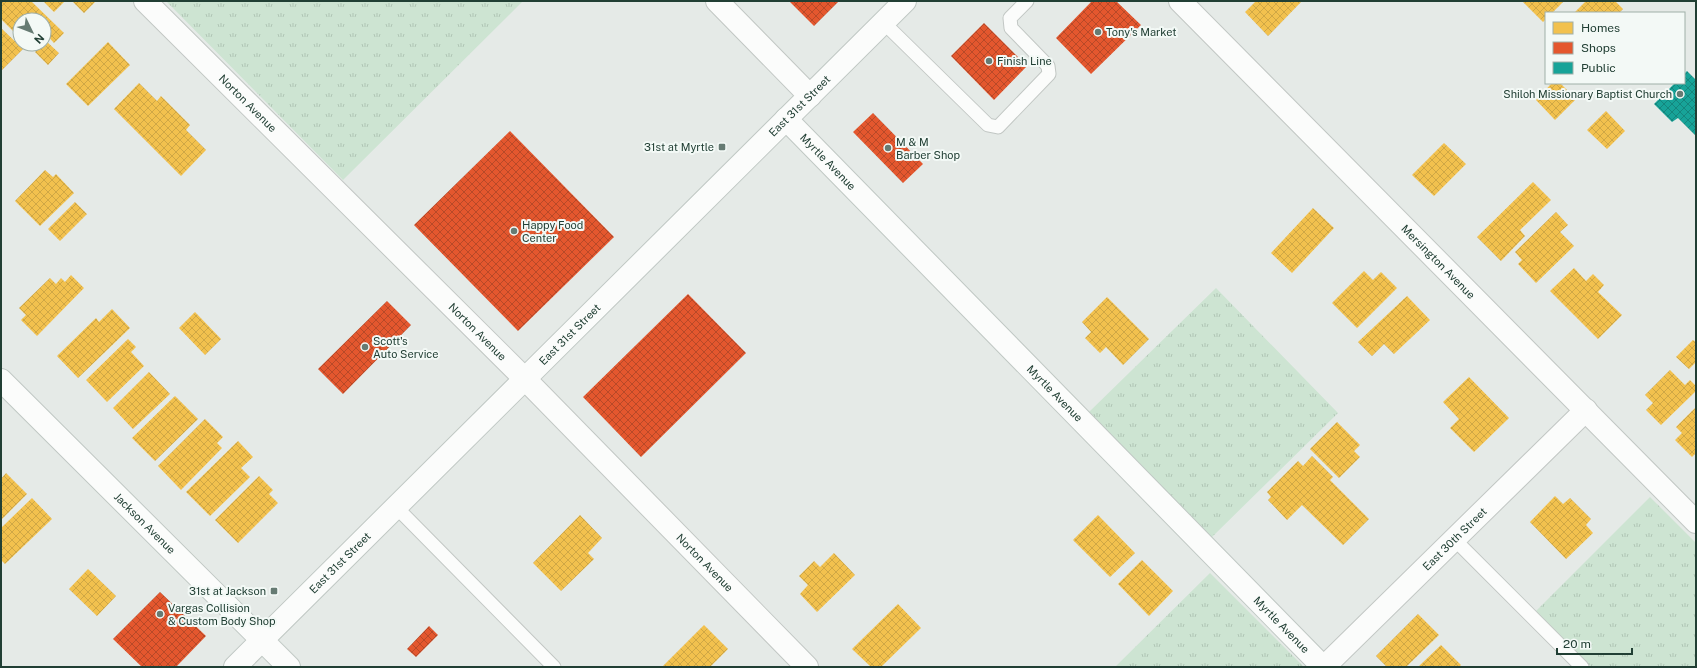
<svg xmlns="http://www.w3.org/2000/svg" width="1697" height="668" viewBox="0 0 1697 668" font-family="'Public Sans',sans-serif">
	<style>
		.grass { fill: url(#grass-tufts) }
		.homes { fill: url(#homes-cross-hatch) }
		.shops { fill: url(#shops-cross-hatch) }
		.public { fill: url(#public-cross-hatch) }
		.lines { fill: none; stroke-linecap: round; stroke-linejoin: round }
		.lane-casing { stroke: #c2c7c4; stroke-width: 15 }
		.street-casing { stroke: #c2c7c4; stroke-width: 24 }
		.secondary-casing { stroke: #c0c8c4; stroke-width: 24 }
		.lane { stroke: #fbfcfb; stroke-width: 13 }
		.street { stroke: #fbfcfb; stroke-width: 22 }
		.secondary { stroke: #fbfcfb; stroke-width: 22 }
		.poi-dot { fill: #667b73; stroke: #f3f9f6; stroke-width: 1.5 }
		.labels { text-anchor: middle; dominant-baseline: central; stroke-width: 4; stroke-linejoin: round; paint-order: stroke }
		.poi-label { font-size: 11px; fill: #213f34; stroke: #f3f9f6; text-anchor: start }
		.street-label { font-size: 11px; fill: #213f34; stroke: #f3f9f6 }
	</style>
	<defs>
		<pattern id="grass-tufts" width="24" height="20" patternUnits="userSpaceOnUse"><rect width="24" height="20" fill="#cde4d2"/><path d="M3 7l-1-3M5 7V3M7 7l1-3M15 17l-1-3M17 17v-4M19 17l1-3" fill="none" stroke="#b0c5b5"/></pattern>
		<pattern id="homes-cross-hatch" width="8" height="8" patternUnits="userSpaceOnUse"><rect width="8" height="8" fill="#f2c14e"/><path d="M0 0l8 8M0 8l8-8" fill="none" stroke="#cfa745"/></pattern>
		<pattern id="shops-cross-hatch" width="8" height="8" patternUnits="userSpaceOnUse"><rect width="8" height="8" fill="#e4572e"/><path d="M0 0l8 8M0 8l8-8" fill="none" stroke="#b84928"/></pattern>
		<pattern id="public-cross-hatch" width="8" height="8" patternUnits="userSpaceOnUse"><rect width="8" height="8" fill="#17a398"/><path d="M0 0l8 8M0 8l8-8" fill="none" stroke="#14867d"/></pattern>
	</defs>
	<rect width="100%" height="100%" fill="#e5eae7"/>
	<path class="grass" d="M166,1H523L343,180Z
		M1216,288L1338,413L1211,538L1089,412Z
		M1650,497L1696,543V667H1591L1536,611Z
		M1210,573L1304,667H1115Z"/>
	<path class="homes" d="M1,1H31L64,33L54,43L44,32V20H20V38L1,19Z
		M43,1H65L54,12Z
		M72,1H94L95,2L84,13Z
		M1256,1H1302L1268,36L1245,12Z
		M1522,1H1564L1552,13H1546V19L1543,22Z
		M1586,1H1615L1623,9L1619,13H1574Z
		M1,28L23,49L1,71Z
		M46,41L59,53L48,65L35,52Z
		M108,42L130,65L88,106L66,84Z
		M139,83L157,101L161,96L190,125L186,130L206,150L181,176L114,109Z
		M1552,83H1560L1576,99L1555,120L1536,100Z
		M1606,111L1625,131L1607,149L1587,130Z
		M1444,143L1466,164L1434,196L1412,175Z
		M45,170L53,177L56,174L74,193L40,226L15,201Z
		M1533,182L1551,200L1520,230L1525,236L1501,261L1477,237Z
		M75,202L87,214L60,241L48,229Z
		M1313,208L1334,228L1292,273L1271,253Z
		M1556,212L1568,225L1560,232L1574,246L1536,283L1518,264L1522,260L1515,252Z
		M1574,268L1586,281L1593,274L1604,285L1598,292L1622,315L1598,339L1550,291Z
		M1364,271L1373,280L1381,272L1397,288L1357,328L1332,303Z
		M71,275L84,288L37,336L21,320L26,315L19,308L50,278L56,284L61,278L65,282Z
		M1407,296L1430,320L1394,354L1384,344L1372,356L1358,342Z
		M1107,297L1149,339L1123,365L1106,347L1100,353L1085,338L1091,332L1082,322Z
		M112,309L130,328L78,378L57,356L96,318L99,322Z
		M195,312L221,339L205,355L179,328Z
		M128,339L136,347L131,352L144,366L107,402L86,380Z
		M1693,340L1696,342V362L1689,369L1676,357Z
		M1670,370L1685,385L1690,380L1696,386V391L1661,425L1646,410L1653,403L1645,395Z
		M149,372L170,394L133,429L113,408Z
		M1469,377L1509,418L1474,452L1450,428L1459,419L1443,402Z
		M175,396L198,419L155,461L132,438Z
		M1696,407V453L1692,457L1675,440L1682,433L1676,427Z
		M205,419L223,437L217,443L222,448L181,490L158,466Z
		M1337,422L1360,445L1354,451L1360,457L1339,478L1310,449Z
		M238,441L253,457L241,468L250,477L210,516L186,492Z
		M1312,456L1333,477L1330,480L1369,519L1343,545L1302,505L1287,520L1268,500L1271,497L1267,492L1298,461L1303,466Z
		M6,473L27,494L1,520V479Z
		M259,476L273,490L269,494L278,503L238,543L215,520Z
		M1555,496L1563,504L1570,498L1591,519L1586,525L1593,533L1566,559L1530,522Z
		M32,498L52,519L5,564L1,560V528Z
		M580,515L602,538L588,553L594,559L561,591L533,563Z
		M1098,515L1135,553L1110,577L1073,540Z
		M834,553L855,575L817,612L800,594L808,585L799,576L814,561L820,567Z
		M1142,560L1173,591L1149,616L1118,584Z
		M88,569L116,596L97,616L69,589Z
		M898,604L921,628L881,667H871L852,649Z
		M1418,614L1439,635L1406,667H1387L1376,656Z
		M704,625L728,649L710,667H662Z
		M1441,645L1461,665L1459,667H1418Z"/>
	<path class="shops" d="M789,1H839L814,26Z
		M1092,1H1116L1141,25L1091,74L1056,38Z
		M984,23L1027,66L994,100L951,56Z
		M873,113L923,164L903,183L853,132Z
		M510,131L614,237L518,331L414,225Z
		M688,294L746,353L641,457L583,397Z
		M387,301L411,325L343,394L318,369Z
		M160,592L206,636L176,667H142L113,639Z
		M429,626L438,635L416,657L407,649Z"/>
	<path class="public" d="M1687,71L1696,80V136L1678,118L1672,122L1654,104L1675,83H1684V74Z"/>
	<g class="lines">
		<g class="lane-casing">
			<path id="lane" d="M883,22L988,125L998,127L1049,74L1048,66L1011,28L1010,18L1027,1
				M396,507L554,667
				M1455,540L1582,667"/>
		</g>
		<g class="street-casing">
			<g id="street">
				<path id="s1" d="M145,1L525,379L807,667"/>
				<path d="M717,1L810,96"/>
				<path id="s2" d="M1180,1L1696,522"/>
				<path id="s3" d="M1324,667L1586,410"/>
			</g>
		</g>
		<g class="secondary-casing">
			<g id="secondary">
				<path id="s4" d="M786,119L1323,667"/>
				<path id="s5" d="M1,380L289,667"/>
				<path id="s6" d="M235,667L905,1"/>
			</g>
		</g>
		<use href="#lane" class="lane"/>
		<use href="#street" class="street"/>
		<use href="#secondary" class="secondary"/>
	</g>
	<g class="poi-dot">
		<circle cx="1098" cy="32" r="4"/>
		<circle cx="989" cy="61" r="4"/>
		<circle cx="1680" cy="94" r="4"/>
		<rect x="718" y="143" width="8" height="8" rx="2"/>
		<circle cx="888" cy="148" r="4"/>
		<circle cx="514" cy="231" r="4"/>
		<circle cx="365" cy="347" r="4"/>
		<rect x="270" y="587" width="8" height="8" rx="2"/>
		<circle cx="160" cy="614" r="4"/>
	</g>
	<g class="labels">
		<g class="poi-label">
			<text x="1106" y="32">Tony's Market</text>
			<text x="997" y="61">Finish Line</text>
			<text x="1672" y="94" text-anchor="end">Shiloh Missionary Baptist Church</text>
			<text x="896" y="142">M &amp; M<tspan x="896" dy="13">Barber Shop</tspan></text>
			<text x="714" y="147" text-anchor="end">31st at Myrtle</text>
			<text x="522" y="225">Happy Food<tspan x="522" dy="13">Center</tspan></text>
			<text x="373" y="341">Scott's<tspan x="373" dy="13">Auto Service</tspan></text>
			<text x="266" y="591" text-anchor="end">31st at Jackson</text>
			<text x="168" y="608">Vargas Collision<tspan x="168" dy="13">&amp; Custom Body Shop</tspan></text>
		</g>
		<g class="street-label">
			<text stroke="none"><textPath href="#s1" startOffset="145">Norton Avenue</textPath></text>
			<text stroke="none"><textPath href="#s6" startOffset="796">East 31st Street</textPath></text>
			<text stroke="none"><textPath href="#s4" startOffset="60">Myrtle Avenue</textPath></text>
			<text stroke="none"><textPath href="#s2" startOffset="367">Mersington Avenue</textPath></text>
			<text stroke="none"><textPath href="#s1" startOffset="469">Norton Avenue</textPath></text>
			<text stroke="none"><textPath href="#s6" startOffset="472">East 31st Street</textPath></text>
			<text stroke="none"><textPath href="#s4" startOffset="384">Myrtle Avenue</textPath></text>
			<text stroke="none"><textPath href="#s5" startOffset="203">Jackson Avenue</textPath></text>
			<text stroke="none"><textPath href="#s3" startOffset="183">East 30th Street</textPath></text>
			<text stroke="none"><textPath href="#s6" startOffset="148">East 31st Street</textPath></text>
			<text stroke="none"><textPath href="#s1" startOffset="793">Norton Avenue</textPath></text>
			<text stroke="none"><textPath href="#s4" startOffset="708">Myrtle Avenue</textPath></text>
		</g>
	</g>
	<rect width="1697" height="668" fill="none" stroke="#213f34" stroke-width="4"/>
	<rect x="1545" y="12" width="140" height="72" fill="#f3f9f6" stroke="#9fafa8"/>
	<rect x="1553" y="22" width="20" height="12" fill="#f2c14e" stroke="#9fafa8"/>
	<text x="1581" y="32" font-size="12" fill="#213f34">Homes</text>
	<rect x="1553" y="42" width="20" height="12" fill="#e4572e" stroke="#9fafa8"/>
	<text x="1581" y="52" font-size="12" fill="#213f34">Shops</text>
	<rect x="1553" y="62" width="20" height="12" fill="#17a398" stroke="#9fafa8"/>
	<text x="1581" y="72" font-size="12" fill="#213f34">Public</text>
	<g transform="translate(32 32) rotate(133)"><circle r="19" fill="#f3f9f6" stroke="#9fafa8"/>
	<path d="M0-3L7 15L0 10L-7 15Z" fill="#667b73"/>
	<text y="-6" font-size="11" font-weight="bold" text-anchor="middle" fill="#213f34">N</text>
	</g>
	<path d="M1557 648v6h75v-6" fill="none" stroke="#213f34" stroke-width="2"/>
	<text x="1563" y="648" font-size="12" fill="#213f34" stroke="#f3f9f6" stroke-width="3" paint-order="stroke">20 m</text>
</svg>
